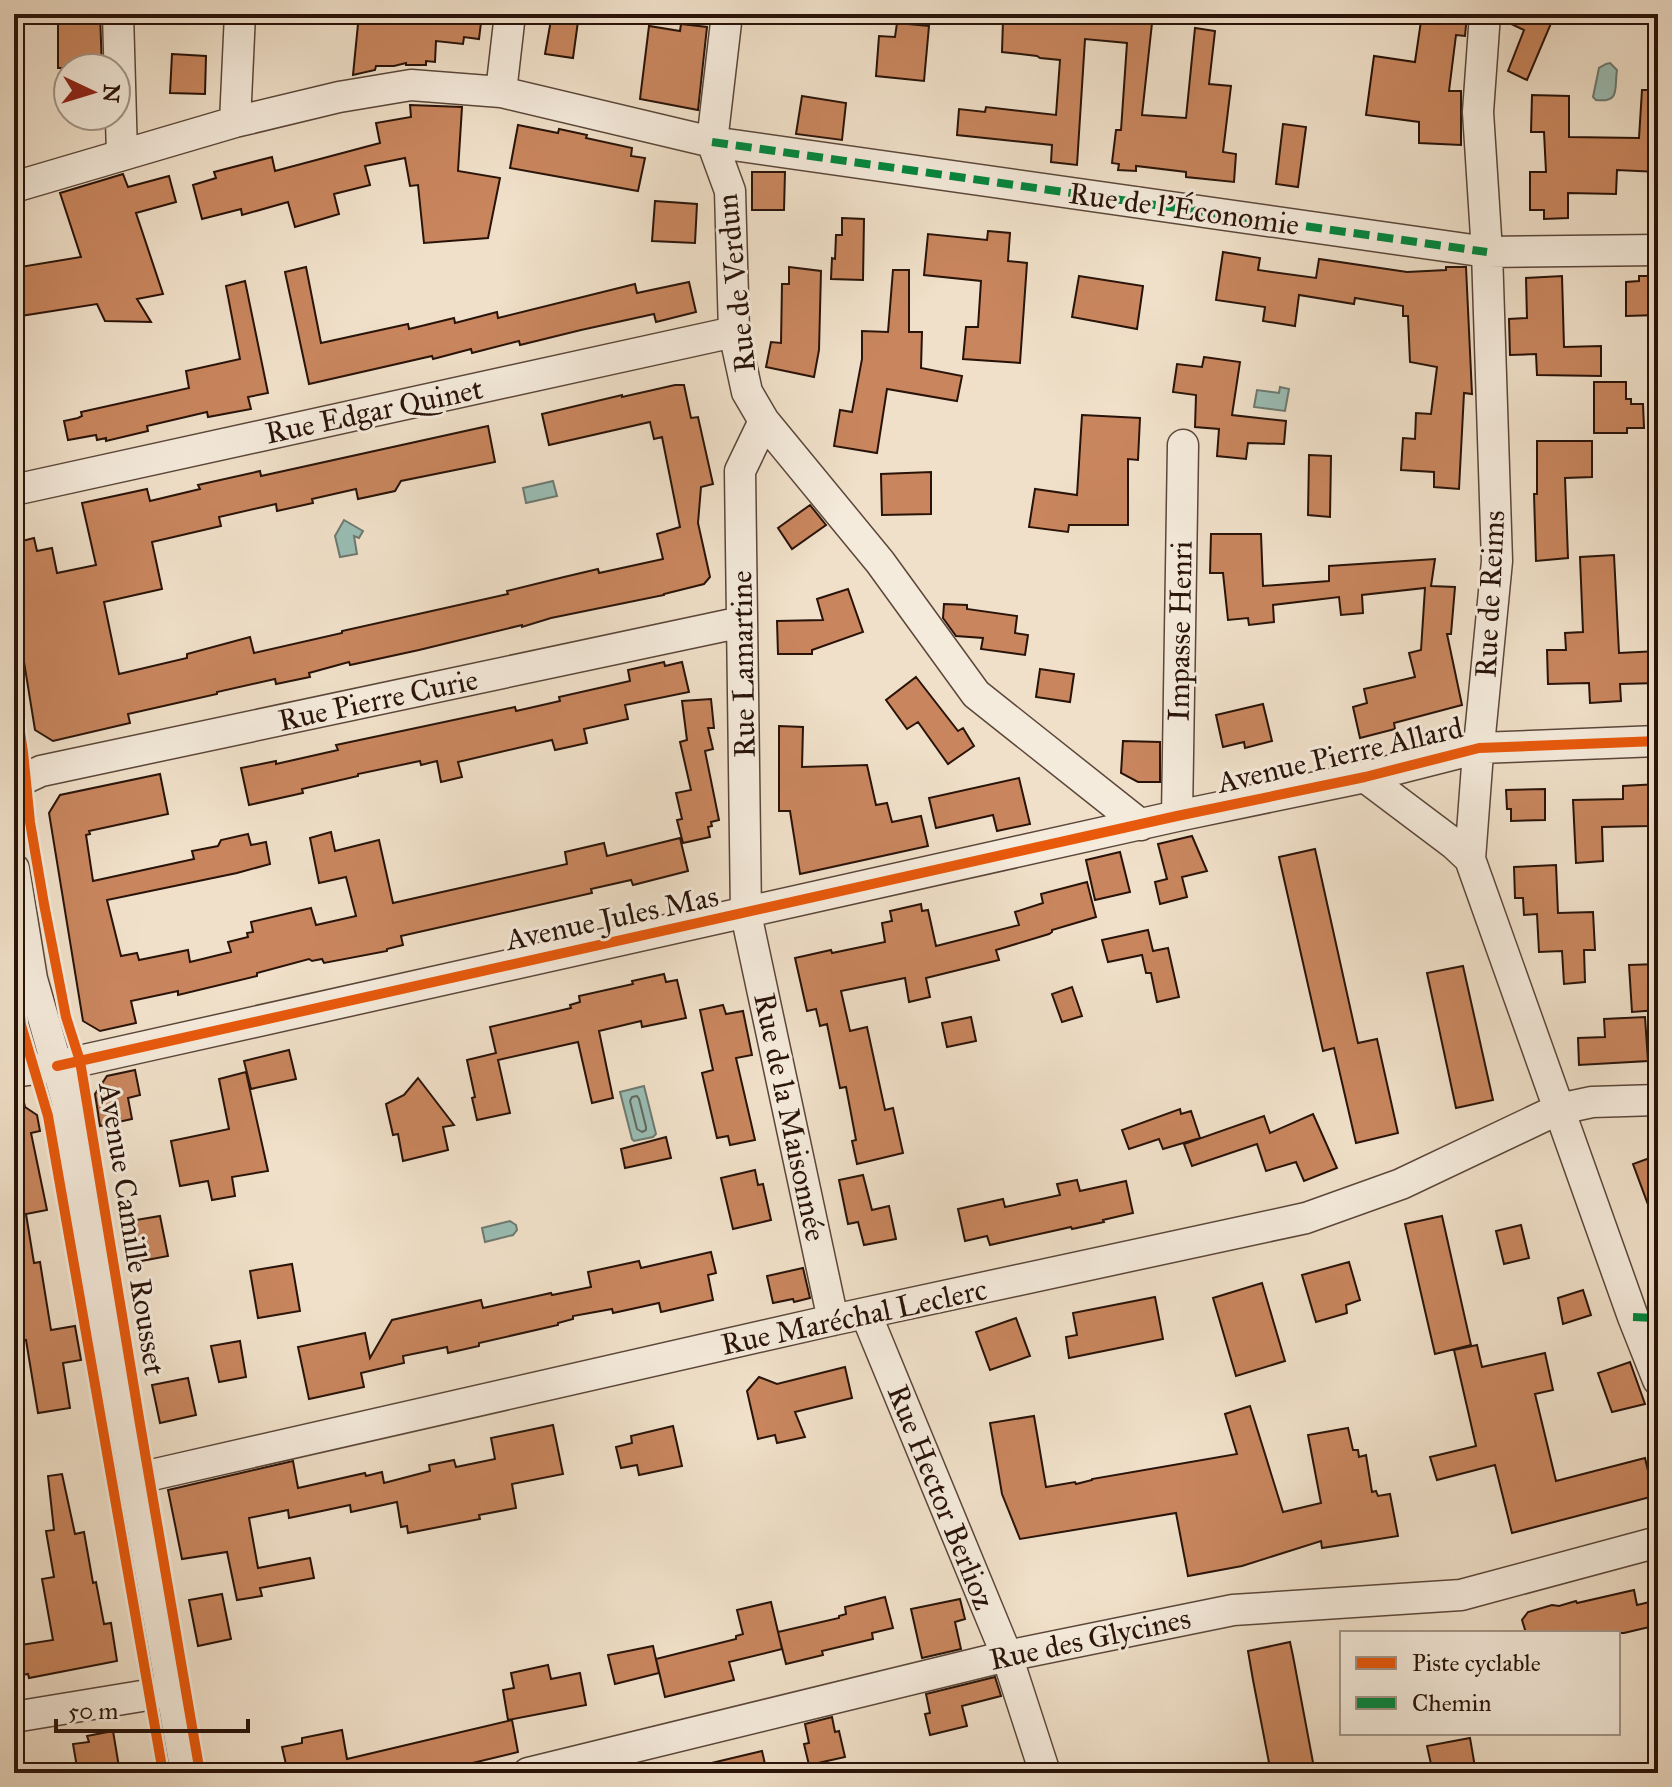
<svg xmlns="http://www.w3.org/2000/svg" width="1672" height="1787" viewBox="0 0 1672 1787" font-family="'IM FELL Great Primer',serif">
	<style>
		.water { fill: #9abdb4; stroke: #6d7970; stroke-width: 2 }
		.lines { fill: none; stroke-linecap: round; stroke-linejoin: round }
		.shore { stroke: #62685e; stroke-width: 2 }
		.building { fill: #c9865e; stroke: #291309; stroke-width: 2 }
		.minor-casing { stroke: #5b4639; stroke-width: 33 }
		.minor { stroke: #f5ebdc; stroke-width: 30 }
		.quiet { stroke: #00873e; stroke-width: 8; stroke-dasharray: 16 8; stroke-linecap: butt }
		.cycleway-casing { stroke: #f5ebdc; stroke-width: 15 }
		.cycleway { stroke: #e8590c; stroke-width: 10 }
		.labels { text-anchor: middle; dominant-baseline: central; stroke-width: 6; stroke-linejoin: round; paint-order: stroke }
		.street-label { font-size: 30px; fill: #291309; stroke: #f5ebdc }
	</style>
	<rect width="100%" height="100%" fill="#f0e0c9"/>
	<filter id="stains"><feTurbulence type="fractalNoise" baseFrequency=".0025" numOctaves="4"/><feColorMatrix values="0 0 0 0 .2 0 0 0 0 .09 0 0 0 0 .02 0 0 0 .5 -.17"/></filter>
	<radialGradient id="worn" r=".72"><stop offset=".6" stop-color="#630" stop-opacity="0"/><stop offset="1" stop-color="#630" stop-opacity=".3"/></radialGradient>
	<path class="water" d="M1610,63L1617,70C1614,88 1621,103 1596,100L1593,97L1599,68L1606,64Z
		M1280,387L1289,389L1285,411L1254,407L1257,390L1279,393Z
		M553,481L557,496L526,503L523,488Z
		M344,520L363,531L359,538L354,536L357,554L340,557L335,536Z
		M644,1086L656,1134L653,1137L634,1141L632,1139L620,1092Z
		M510,1221L516,1225L517,1230L513,1235L485,1242L482,1228Z"/>
	<g class="lines">
		<path class="shore" d="M637,1096L639,1099L646,1127V1130L642,1132L637,1129L630,1101L632,1097Z"/>
	</g>
	<path class="building" d="M58,14H100L102,68H58Z
		M359,14H482L479,39L464,37L463,44L436,41L435,62L426,61V65H406V63L394,66H376L375,70L353,75Z
		M552,14H579L573,58L545,54Z
		M1098,14H1153L1142,115L1186,118L1195,28L1215,31L1209,84L1231,86L1223,152L1236,154L1234,182L1186,177V172L1136,166V171L1118,170L1119,164L1112,163L1116,130H1121L1127,43L1085,39L1077,165L1051,162L1052,145L957,135L959,109L985,112L986,107L1056,115L1060,60L1040,58L1037,56L1002,52L1003,20L1051,24L1056,19L1075,20L1077,17L1098,18Z
		M1422,14H1467L1465,36L1456,35L1449,91H1461V145L1419,143V122L1366,115L1374,56L1415,62Z
		M1503,14H1555L1527,80L1508,71L1524,30L1503,20Z
		M897,23L929,26L924,81L876,76L879,36L895,37Z
		M681,24L707,27L698,110L640,99L649,26L680,31Z
		M172,54L206,56L205,94L170,93Z
		M1642,90H1658V172L1617,170L1616,194L1568,193V218L1544,219V210H1530V172H1546L1544,132H1531L1532,95L1569,96V137L1639,138Z
		M802,96L846,103L842,140L796,134Z
		M410,105L462,107L458,171L500,178L488,238L424,243L418,185L410,186L405,158L365,166L370,185L334,194L339,214L295,227L288,202L242,215L241,209L202,219L193,185L216,178L214,172L272,157L275,171L380,143L376,123L411,117Z
		M1283,124L1306,127L1298,187L1276,184Z
		M518,125L558,133L559,129L587,135L586,138L632,148L631,156L645,158L638,191L510,168Z
		M752,172H785L784,210H752Z
		M123,174L128,187L169,176L176,202L136,213L163,294L137,299L151,322L105,321L97,304L14,317V268L81,257L60,193Z
		M655,201L697,204L695,243L652,241Z
		M842,218L864,219L863,280L831,279L832,258L835,259L836,235H842Z
		M988,231L1010,233L1008,261L1027,263L1020,363L963,359L966,327H978L981,281L924,275L928,234L987,240Z
		M1223,252L1260,258L1258,270L1316,278L1319,259L1407,272L1446,270V267H1466L1472,394L1464,393L1459,489L1434,487V472L1401,470L1403,438L1415,439L1416,413L1431,414L1437,367L1410,362L1408,316H1403V306L1355,298L1354,304L1299,295L1295,326L1263,321L1265,307L1216,300Z
		M306,267L321,343L408,324L409,329L454,318L455,323L497,312L498,318L635,284L637,293L689,282L696,312L656,322L654,314L581,330L520,345L519,341L472,353L471,349L433,359L432,356L309,384L285,272Z
		M789,267L821,271L819,350L814,377L766,367L771,342L781,343L782,284H789Z
		M893,270H909V332H922L921,368L962,376L957,401L887,389L877,453L834,446L840,410L852,412L862,359V331L888,332Z
		M1079,276L1143,286L1137,329L1072,317Z
		M1562,276L1564,347L1601,346V376L1537,375L1536,354L1510,355L1509,319L1527,318L1526,278Z
		M1639,276H1658V315L1626,316V282L1639,281Z
		M245,281L268,393L248,397L251,409L208,417L207,412L147,426L148,431L106,441V438L97,440L96,435L68,440L64,421L78,418L82,416L81,412L189,388L186,371L240,359L226,286Z
		M1204,357L1240,362L1232,415L1286,421L1284,444L1248,443L1246,459L1217,456L1219,429L1195,427L1196,395L1173,392L1177,364L1202,367Z
		M1594,382H1626V399H1631V404H1643L1644,428H1627V433H1594Z
		M675,385H684L691,418L698,417L713,484L701,487L698,523L710,577L704,584L664,594V595L551,618L522,627V625L419,650L350,665L349,662L309,673L310,677L276,684L275,679L217,692V694L128,714L130,723L53,741L35,730L14,600V543L34,538L37,551L52,548L57,573L96,565L82,503L147,489L150,501L200,489L198,485L260,471L261,476L488,426L495,462L401,481L395,491L358,499L356,489L312,499L313,503L277,511L276,504L219,517L221,526L152,542L162,589L104,602L119,674L187,658V654L250,637L254,653L342,633V631L508,594L507,591L564,577L598,569L599,573L663,559L657,534L680,527L662,437L654,439L650,422L549,445L542,414L622,395V397Z
		M1082,415L1140,418L1138,460L1128,459V525H1069L1068,532L1029,527L1035,489L1077,495Z
		M1537,441H1592V477L1565,478L1568,558L1536,561L1534,494H1537Z
		M1309,455L1331,456L1330,517L1308,515Z
		M931,472V514L882,515L881,474Z
		M810,505L826,525L792,549L778,528Z
		M1211,534H1261L1263,586L1329,581V566L1435,559L1431,586L1455,587L1451,634H1447L1462,705L1394,723L1395,729L1360,738L1353,707L1367,703L1364,689L1415,677L1409,653L1421,650L1425,588L1362,595L1363,613L1341,615L1339,597L1273,605L1274,622L1249,625L1248,618L1228,620L1223,573H1210Z
		M1614,555L1619,653L1658,651V683L1620,684L1621,701L1590,703L1589,683L1548,684L1547,650H1566L1565,633L1583,632L1580,557Z
		M848,589L863,632L812,650V654H778L777,621L823,620L817,599Z
		M944,604L967,605V609L1017,616L1015,633L1028,635L1025,655L981,649L983,638L956,636L943,618Z
		M664,662L665,666L682,662L689,692L625,705L628,719L584,729L587,743L555,750L552,740L458,762L462,777L441,782L437,761L421,765L420,761L358,774V776L302,789L303,793L249,805L241,768L276,761V764L338,750L336,745L515,707L516,711L560,701L559,697L630,681L628,670Z
		M1040,669L1074,674L1070,702L1036,697Z
		M916,677L958,731L963,728L974,746L948,764L918,722L907,729L886,700Z
		M711,699L714,728H708L713,749L705,751L719,820L711,822L712,826L708,827L710,837L683,843L677,820L682,819L676,793L691,790L680,742L687,740L682,701Z
		M1263,704L1272,741L1245,748L1244,742L1223,747L1216,715Z
		M779,726L803,727L802,767L867,765L876,805L887,803L892,822L921,816L928,846L800,874L790,811H779Z
		M1123,741L1160,742V782H1138L1121,773Z
		M160,774L168,814L89,831L90,834L86,835L93,881L194,859L192,851L218,846L221,840L248,834L251,845L266,842L270,864L237,873L107,900L121,956L137,953L139,960L188,950L190,962L231,952L228,942L248,937L247,933L253,932L251,922L311,908L316,925L356,916L346,877L319,883L310,838L331,832L335,851L379,840L393,903L567,864L565,852L604,843L607,856L680,838L688,871L633,885L631,880L591,889L592,893L401,936L403,945L387,949V951L324,963L322,959L312,961L309,959L257,973V976L178,995V991L131,1001L136,1023L100,1031L83,1021L49,813L60,795Z
		M1019,778L1030,824L997,831L993,815L936,828L929,798Z
		M1658,784V813H1648L1649,826L1602,827L1603,861L1576,863L1573,800L1623,799V786Z
		M1545,789V820L1511,821V809H1507L1506,790Z
		M1192,836L1207,871L1182,877L1187,897L1160,904L1155,882L1167,879L1158,844Z
		M1315,849L1358,1043L1377,1039L1398,1133L1356,1143L1334,1048L1323,1051L1279,857Z
		M1120,852L1130,892L1095,900L1086,860Z
		M1556,865L1558,913L1593,912L1595,950H1584L1585,982L1564,984L1562,951L1539,952L1537,914L1524,915L1523,898H1515L1514,867Z
		M1087,882L1096,917L1052,930V932L1049,934L996,950L999,960L926,978L930,997L909,1002L905,978L841,991L850,1031L867,1027L885,1110L893,1108L903,1153L857,1164L852,1141L856,1140L846,1087L840,1088L827,1024L820,1026L816,1009L807,1011L795,958L831,950L832,953L885,942L882,923L892,921L890,911L921,904L922,911L928,910L936,946L1019,925L1015,912L1043,903L1041,894Z
		M1148,930L1153,951L1168,948L1179,997L1157,1002L1151,973H1146L1142,955L1108,962L1102,940Z
		M1658,964V1010L1632,1012L1629,965Z
		M1463,966L1493,1100L1456,1108L1427,973Z
		M664,974L666,982L677,980L686,1018L642,1027L641,1021L599,1031L613,1098L592,1103L578,1042L498,1060L510,1113L477,1120L472,1098L475,1097L467,1060L496,1053L490,1027L571,1008L570,1005L580,1002L579,996L633,984L632,981Z
		M1072,987L1082,1016L1062,1022L1052,994Z
		M723,1005L726,1014L743,1011L752,1055L736,1058L755,1140L730,1145L728,1136L717,1138L702,1073L713,1070L700,1010Z
		M971,1017L976,1041L947,1047L942,1023Z
		M1645,1017L1648,1061L1579,1065L1578,1038L1605,1037L1604,1019Z
		M289,1050L296,1079L251,1089L244,1061Z
		M135,1070L140,1095L128,1098L132,1119L100,1126L95,1094L107,1076Z
		M246,1072L268,1171L232,1177L235,1196L212,1200L208,1181L180,1186L171,1141L229,1129L219,1079Z
		M418,1078L454,1125L443,1127L448,1150L403,1161L398,1134L393,1135L386,1104L404,1095Z
		M23,1098L25,1107L37,1115L40,1131L31,1133L47,1210L26,1214L34,1263L40,1262L51,1330L75,1326L81,1360L63,1363L70,1408L38,1413L26,1340L14,1342V1099Z
		M1180,1109L1181,1114L1191,1111L1200,1138L1163,1149L1159,1139L1129,1149L1122,1130Z
		M1313,1114L1337,1168L1304,1181L1296,1162L1266,1171L1257,1144L1192,1166L1184,1144L1264,1116L1270,1133Z
		M666,1137L671,1158L625,1168L621,1149Z
		M1658,1155V1225L1656,1226L1633,1164Z
		M755,1170L758,1185L763,1184L771,1220L733,1229L721,1178Z
		M863,1175L872,1210L889,1206L896,1239L864,1245L858,1222L848,1224L839,1180Z
		M1077,1180L1080,1191L1126,1181L1133,1213L1103,1220L1104,1222L1072,1229L1071,1227L990,1245L987,1236L965,1241L958,1209L1003,1199L1005,1207L1060,1195L1057,1184Z
		M160,1216L168,1256L136,1262L135,1253L128,1254L124,1222Z
		M1442,1216L1471,1345L1435,1354L1405,1224Z
		M1521,1225L1529,1258L1504,1264L1496,1231Z
		M711,1252L716,1273L708,1275L713,1300L661,1312L659,1303L613,1313L612,1309L573,1316V1319L558,1323V1325L479,1343V1346L448,1353L447,1347L403,1356L404,1363L361,1373L364,1387L309,1399L298,1347L365,1333L370,1358L392,1320L481,1300L483,1308L551,1293L552,1295L591,1287L588,1272L639,1261L641,1268Z
		M1349,1262L1360,1300L1346,1305L1347,1313L1316,1322L1302,1275Z
		M292,1264L300,1311L258,1318L250,1271Z
		M803,1268L810,1298L794,1302L793,1299L773,1303L767,1276Z
		M1262,1283L1285,1361L1236,1376L1213,1298Z
		M1583,1290L1591,1315L1563,1324L1558,1298Z
		M1155,1297L1163,1339L1069,1358L1066,1337L1077,1335L1073,1313Z
		M1016,1318L1030,1356L990,1370L976,1332Z
		M240,1341L246,1377L219,1382L211,1346Z
		M1477,1345L1482,1367L1545,1353L1553,1390L1535,1394L1556,1481L1645,1458L1654,1496L1512,1533L1495,1465L1437,1480L1430,1457L1476,1446L1454,1350Z
		M1630,1362L1645,1404L1612,1412L1598,1373Z
		M845,1367L852,1398L795,1412L805,1437L777,1443L775,1435L758,1439L747,1391L759,1377L777,1384Z
		M188,1378L196,1415L160,1423L152,1385Z
		M1250,1406L1283,1512L1321,1503L1308,1435L1348,1428L1353,1450H1358L1359,1457L1366,1455L1372,1492L1376,1491L1378,1496L1390,1494L1398,1536L1322,1548L1321,1541L1242,1566L1188,1576L1176,1513L1020,1539L1002,1494L990,1423L1034,1416L1046,1487L1075,1482L1076,1484L1092,1480V1479L1237,1454L1225,1414Z
		M553,1425L563,1474L512,1484L516,1508L479,1515L480,1519L408,1533L407,1526L401,1527L397,1502L351,1512L350,1505L289,1518L288,1510L249,1518L258,1568L310,1558L314,1578L260,1588L262,1596L237,1600L227,1552L182,1559L168,1490L293,1461L298,1488L365,1473L366,1476L382,1472L384,1483L430,1471L429,1465L454,1460L456,1467L495,1459L491,1438Z
		M673,1426L682,1466L639,1475L637,1465L621,1468L616,1447L632,1443L631,1436Z
		M62,1474L75,1534L84,1532L93,1583L96,1582L104,1624L111,1623L117,1661L29,1678L28,1674L17,1676L14,1660V1646L53,1640L42,1579L54,1577L46,1531L54,1530L48,1476Z
		M1634,1590L1637,1605L1658,1600V1625L1624,1633H1526L1522,1620L1528,1612L1552,1605L1559,1606L1576,1601L1577,1603Z
		M222,1594L231,1639L198,1646L189,1600Z
		M885,1597L893,1628L872,1633L873,1639L822,1651L823,1655L786,1664L778,1632L839,1618V1616L846,1614L845,1607Z
		M960,1599L965,1619L955,1622L961,1649L922,1658L911,1609Z
		M771,1602L782,1649L729,1662L734,1680L665,1697L656,1659L736,1639V1636L743,1634L737,1610Z
		M1290,1642L1293,1656L1315,1773H1271L1253,1680L1248,1651Z
		M653,1646L659,1673L615,1684L608,1655Z
		M548,1665L551,1679L580,1673L586,1705L508,1720L503,1690L514,1688L511,1673Z
		M995,1677L1001,1696L962,1706L967,1726L930,1735L925,1714L930,1713L926,1694Z
		M832,1717L835,1732L839,1731L845,1757L809,1765L804,1744L809,1743L805,1724Z
		M512,1720L518,1752L431,1773H288L282,1747L302,1743V1738L342,1730L347,1759Z
		M113,1731L120,1773H78L73,1744L89,1742L87,1736Z
		M1470,1738L1476,1773H1433L1427,1746Z
		M762,1751L767,1773H704L703,1765Z"/>
	<g class="lines">
		<g class="minor-casing">
			<path id="minor" d="M118,14L122,155
				M727,14L712,142L1487,252L1658,250
				M1485,14L1478,112L1487,252L1497,561L1477,766L1470,859L1633,1317L1658,1380
				M501,92L510,14
				M235,122L240,14
				M14,187L235,122L339,97L411,85L501,92L712,142L730,191L734,332L747,392L764,421L880,562L976,694L1141,825
				M764,421L740,471L746,914L833,1320
				M14,490L734,332
				M1365,777L1454,844L1470,859
				M14,780L26,778L41,771L742,622
				M1177,816L1183,445
				M14,869L32,979L67,1101L186,1773
				M14,1072L57,1066L1177,816L1365,777L1479,748L1658,741
				M866,1314L1007,1656L1045,1773
				M134,1479L833,1320L1306,1218L1401,1184L1559,1109L1592,1102L1658,1100
				M14,1717L172,1691
				M528,1773L1007,1656L1233,1610L1461,1595L1658,1542"/>
		</g>
		<use href="#minor" class="minor"/>
		<path class="quiet" d="M712,142L1487,252
			M1633,1317L1658,1318"/>
		<g class="cycleway-casing">
			<path id="cycleway" d="M14,693L23,752L30,822L44,904L66,1017L80,1061L140,1424L200,1773
				M14,962L21,1025L48,1116L163,1773
				M57,1066L1177,816L1365,777L1479,748L1658,741"/>
		</g>
		<use href="#cycleway" class="cycleway"/>
	</g>
	<g class="labels">
		<g class="street-label">
			<text transform="translate(1184 209) rotate(8)">Rue de l'Économie</text>
			<text transform="translate(736 283) rotate(-96)">Rue de Verdun</text>
			<text transform="translate(374 411) rotate(-12)">Rue Edgar Quinet</text>
			<text transform="translate(1490 594) rotate(-87)">Rue de Reims</text>
			<text transform="translate(1180 631) rotate(-89)">Impasse Henri</text>
			<text transform="translate(743 664) rotate(-91)">Rue Lamartine</text>
			<text transform="translate(378 700) rotate(-12)">Rue Pierre Curie</text>
			<text transform="translate(1340 755) rotate(-13)">Avenue Pierre Allard</text>
			<text transform="translate(612 918) rotate(-12)">Avenue Jules Mas</text>
			<text transform="translate(790 1117) rotate(78)">Rue de la Maisonnée</text>
			<text transform="translate(132 1229) rotate(81)">Avenue Camille Rousset</text>
			<text transform="translate(854 1317) rotate(-12)">Rue Maréchal Leclerc</text>
			<text transform="translate(941 1497) rotate(68)">Rue Hector Berlioz</text>
			<text transform="translate(1090 1639) rotate(-12)">Rue des Glycines</text>
		</g>
	</g>
	<rect width="1672" height="1787" fill="none" stroke="#f0e0c9" stroke-width="48"/>
	<rect x="16" y="16" width="1640" height="1755" fill="none" stroke="#291309" stroke-width="4"/>
	<rect x="24" y="24" width="1624" height="1739" fill="none" stroke="#291309" stroke-width="2"/>
	<rect x="1340" y="1631" width="280" height="104" fill="#f5ebdc" stroke="#a39588" stroke-width="2"/>
	<rect x="1356" y="1657" width="40" height="12" fill="#e8590c" stroke="#a39588" stroke-width="2"/>
	<text x="1412" y="1671" font-size="24" fill="#291309">Piste cyclable</text>
	<rect x="1356" y="1697" width="40" height="12" fill="#00873e" stroke="#a39588" stroke-width="2"/>
	<text x="1412" y="1711" font-size="24" fill="#291309">Chemin</text>
	<g transform="translate(92 92) rotate(94)"><circle r="38" fill="#f5ebdc" stroke="#a39588" stroke-width="2"/>
	<path d="M0-6L14 30L0 20L-14 30Z" fill="#8f2418"/>
	<text y="-12" font-size="22" font-weight="bold" text-anchor="middle" fill="#291309">N</text>
	</g>
	<path d="M56 1719v12h192v-12" fill="none" stroke="#291309" stroke-width="4"/>
	<text x="68" y="1719" font-size="24" fill="#291309" stroke="#f5ebdc" stroke-width="6" paint-order="stroke">50 m</text>
	<rect width="100%" height="100%" filter="url(#stains)"/>
	<rect width="100%" height="100%" fill="url(#worn)"/>
</svg>
